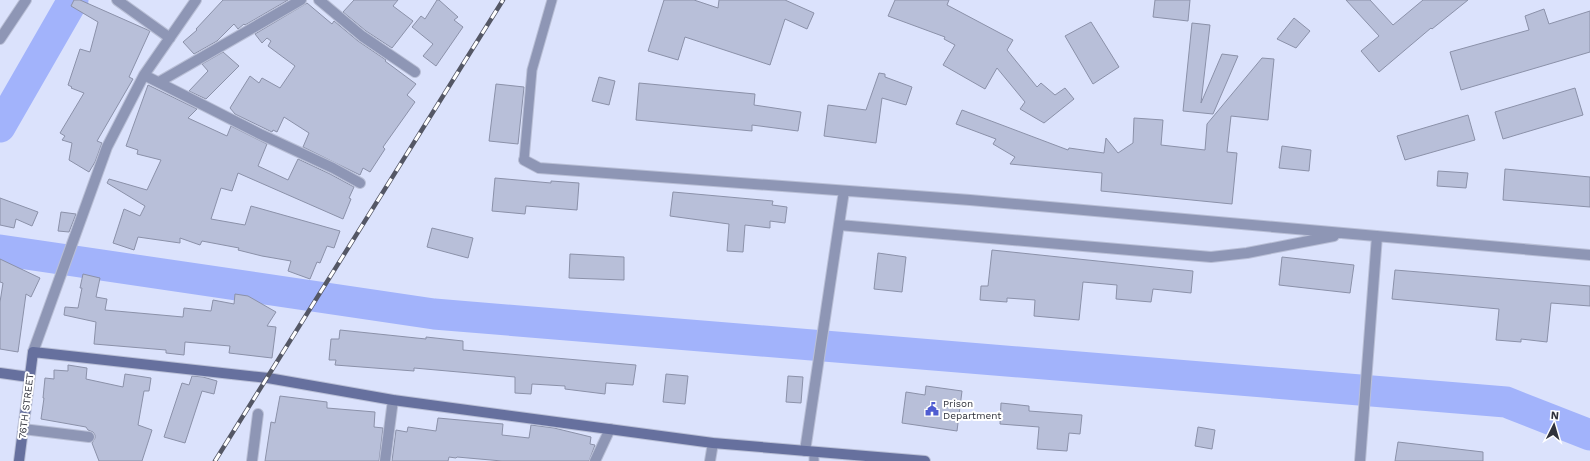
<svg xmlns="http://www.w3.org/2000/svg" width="1590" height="461" viewBox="0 0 1590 461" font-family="'Work Sans',sans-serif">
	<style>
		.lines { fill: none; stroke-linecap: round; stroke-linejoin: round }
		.river { stroke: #a2b3fb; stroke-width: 31 }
		.building { fill: #b8bfd9; stroke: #8b91a9 }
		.lane-casing { stroke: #b9bfd6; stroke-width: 11 }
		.street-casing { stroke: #b9bfd6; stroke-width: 12 }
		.secondary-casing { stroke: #b9bfd6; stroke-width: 12 }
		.lane { stroke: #8e96b5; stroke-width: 9 }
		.street { stroke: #8e96b5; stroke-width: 10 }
		.secondary { stroke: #66709e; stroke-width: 10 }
		.rail-casing { stroke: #545765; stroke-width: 4.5 }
		.rail { stroke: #fff; stroke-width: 3; stroke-dasharray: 9; stroke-linecap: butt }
		.labels { text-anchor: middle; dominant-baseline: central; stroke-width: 4; stroke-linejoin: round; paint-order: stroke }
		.poi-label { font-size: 10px; fill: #30323c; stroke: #fff; text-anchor: start }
		.street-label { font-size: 10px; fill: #30323c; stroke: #fff }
	</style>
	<rect width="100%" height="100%" fill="#dbe2fc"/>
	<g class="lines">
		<path class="river" d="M0,127L73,0
			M0,250L434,314L1506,402L1590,435"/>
	</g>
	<path class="building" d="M74,0H80L150,31L129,77L133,79L97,141L102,143L95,162L89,172L69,160L72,143L62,140L65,136L60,133L84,93L71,88L72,87L68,85L80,49L90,52L98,22L71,6Z
		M223,0H288L245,25L244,24L238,29L234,24L217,41L194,54L183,42L197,30L196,29Z
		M354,0H398L393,6L413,21L392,48L366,31L343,12Z
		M437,0H439L458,17L454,20L463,27L436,66L423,56L433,44L412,27L421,16L425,19Z
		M664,0H694L718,8L719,0H785L814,13L807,29L785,19L770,65L685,37L678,60L648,51Z
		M895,0H949L947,5L1013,40L1007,50L1037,87L1041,83L1055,95L1065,88L1074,99L1044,123L1020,109L1025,102L997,68L985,89L943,65L955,45L944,39L945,37L888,16Z
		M1155,0H1190L1188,21L1153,17Z
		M1346,0H1370L1393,25L1423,0H1468L1432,29L1431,28L1379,72L1361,51L1379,36Z
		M307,3L332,24L334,21L358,41L386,60L385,61L416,84L407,95L415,102L383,147L385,149L370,172L363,168L360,175L303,147L309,133L284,117L277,132L273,130L272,132L235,114L230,108L250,76L259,83L262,78L280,88L295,66L268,46L271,41L267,38L262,43L255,34Z
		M1544,9L1549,24L1590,11V52L1461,90L1450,52L1529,30L1525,16Z
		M1294,18L1310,31L1296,48L1277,39Z
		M1091,22L1119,67L1093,84L1065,36Z
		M1192,23L1210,25L1201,103L1222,54L1238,56L1213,114L1183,111Z
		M223,52L239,66L206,99L189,91L208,71L202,64Z
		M1262,58L1274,59L1268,120L1231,116L1227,152L1237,153L1232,204L1101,191L1102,173L1010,164L1015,157L993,144L996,139L956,124L962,110L1068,150L1069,148L1104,153L1106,138L1118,153L1133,143L1134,118L1163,120L1161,145L1205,150L1207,124Z
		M879,73L885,74V77L912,87L906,105L882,98L876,143L824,136L828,105L866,110Z
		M599,77L615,81L609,105L592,101Z
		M639,83L755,94L754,105L801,112L798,131L752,125V131L636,120Z
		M496,84L524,87L518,144L489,141Z
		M148,85L197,109L188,118L227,136L231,126L267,144L258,166L288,180L298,159L330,174L354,187L349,198L351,199L343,219L238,173L232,191L221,188L211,219L245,225L251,206L340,231L334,248L327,246L320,263L317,262L310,279L288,271L291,261L262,256L238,250L239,248L202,241L200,245L180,238V243L138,237L134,250L113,243L124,209L140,216L145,206L107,183L109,179L147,190L161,160L137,154L138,150L126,146Z
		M1575,88L1583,115L1503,139L1495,112Z
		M1468,115L1475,140L1405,160L1397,136Z
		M1282,146L1311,150L1309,171L1279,168Z
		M1505,169L1590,177V207L1503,200Z
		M1438,171L1468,173L1466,188L1437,186Z
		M495,178L551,183V181L579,183L577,210L526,206L525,214L492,211Z
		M673,192L773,201L772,205L787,207L785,223L770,221V228L745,225L743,252L727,251L729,224L670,216Z
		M0,198L38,212L32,226L16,219L14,228L0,225Z
		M61,212L76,214L69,232L58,231Z
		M432,228L473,238L468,258L427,247Z
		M992,250L1193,271L1191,293L1153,289L1151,302L1116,299L1117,285L1083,282L1079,320L1034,316L1035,300L1007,298V302L980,300L981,286H988Z
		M878,253L906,257L902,292L874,289Z
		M570,254L624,257V280L569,278Z
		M1282,257L1354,265L1350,293L1279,285Z
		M0,259L40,278L31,297L26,294L18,352L0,349V302L3,283L0,282Z
		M1395,270L1590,286V306L1551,303L1547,342L1521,339V342L1496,340L1499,309L1392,299Z
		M83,274L100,278L96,297L107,299L105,310L183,317L184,308L211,311L213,300L234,304L235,294L248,296L276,312L267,326L276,327L272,358L229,353L230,346L185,342L184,355L166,353V350L94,344L96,322L64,315L65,307L78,308L82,288H80Z
		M340,330L426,339V337L463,341V350L636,365L633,385L606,383L605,394L565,389V386L532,384L531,394L515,393V377L414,368V371L335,365L336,360H329L331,339H339Z
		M68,365L87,368L86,379L123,387L125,374L151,378L149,391H144L138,425L152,430L142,461H99L92,443L95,438V435L93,432L88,430L86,427L41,419L44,398H43L45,378L54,379V370L68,371Z
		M666,374L688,376L685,404L663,402Z
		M192,376L203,377L217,381L214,394L202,391L185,443L164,437L182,383L189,385Z
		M788,376L803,377L801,403L786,402Z
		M926,386L962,391L957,431L902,423L906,392L925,395Z
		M280,396L327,402V408L375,412L374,427L383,428L379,461H265L271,422L275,423Z
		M1001,403L1029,406V411L1082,415L1080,434L1069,433L1067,451L1037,449L1039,427L1000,424Z
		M438,418L503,424L502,435L529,438L531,425L554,428L591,437L590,444L595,445L589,461H502L457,457L456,458L449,457L448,461H392L396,430L407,432L408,427L436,431Z
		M1198,427L1215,430L1212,449L1195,446Z
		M1398,442L1483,452V461H1395Z"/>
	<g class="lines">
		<g class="lane-casing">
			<path id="lane" d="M524,160L532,70L552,0
				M814,452V461"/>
		</g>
		<g class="street-casing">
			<path id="street" d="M117,0L170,38
				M319,0L362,36L415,72
				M0,39L26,0
				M144,75L260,134L333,168L360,183
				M159,82L301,0
				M524,160L539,168L970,200L1590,255
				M839,225L1211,257L1247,253L1334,236
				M33,352L107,147L144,75L196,0
				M23,429L89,437
				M805,451L844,191
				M252,461L258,414
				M385,461L393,400
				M595,461L610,429
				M710,461L713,443
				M1360,461L1377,236"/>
		</g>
		<g class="secondary-casing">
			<path id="secondary" d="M0,373L29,377
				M19,461L33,352L268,378L393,400L713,443L925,461"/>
		</g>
		<use href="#lane" class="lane"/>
		<use href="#street" class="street"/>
		<use href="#secondary" class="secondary"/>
		<g class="rail-casing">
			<path id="rail" d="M215,461L503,0"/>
		</g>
		<use href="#rail" class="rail"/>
	</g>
	<defs>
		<g id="civic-bare" transform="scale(1.08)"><path d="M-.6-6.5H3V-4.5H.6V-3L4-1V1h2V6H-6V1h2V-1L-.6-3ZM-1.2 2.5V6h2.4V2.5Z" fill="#4f5cd1" stroke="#fff" stroke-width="2.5" paint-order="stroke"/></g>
	</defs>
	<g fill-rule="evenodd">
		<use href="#civic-bare" x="932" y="409"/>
	</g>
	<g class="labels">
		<g class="poi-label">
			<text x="943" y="403">Prison<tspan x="943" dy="12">Department</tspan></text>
		</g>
		<g class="street-label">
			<text transform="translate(26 406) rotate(-83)">76TH STREET</text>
		</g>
	</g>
	<g transform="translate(1554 425) rotate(5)" stroke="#ffffff" stroke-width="3" paint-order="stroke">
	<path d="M0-3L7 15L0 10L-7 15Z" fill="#30323c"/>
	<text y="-6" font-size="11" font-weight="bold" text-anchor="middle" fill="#30323c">N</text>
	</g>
</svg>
